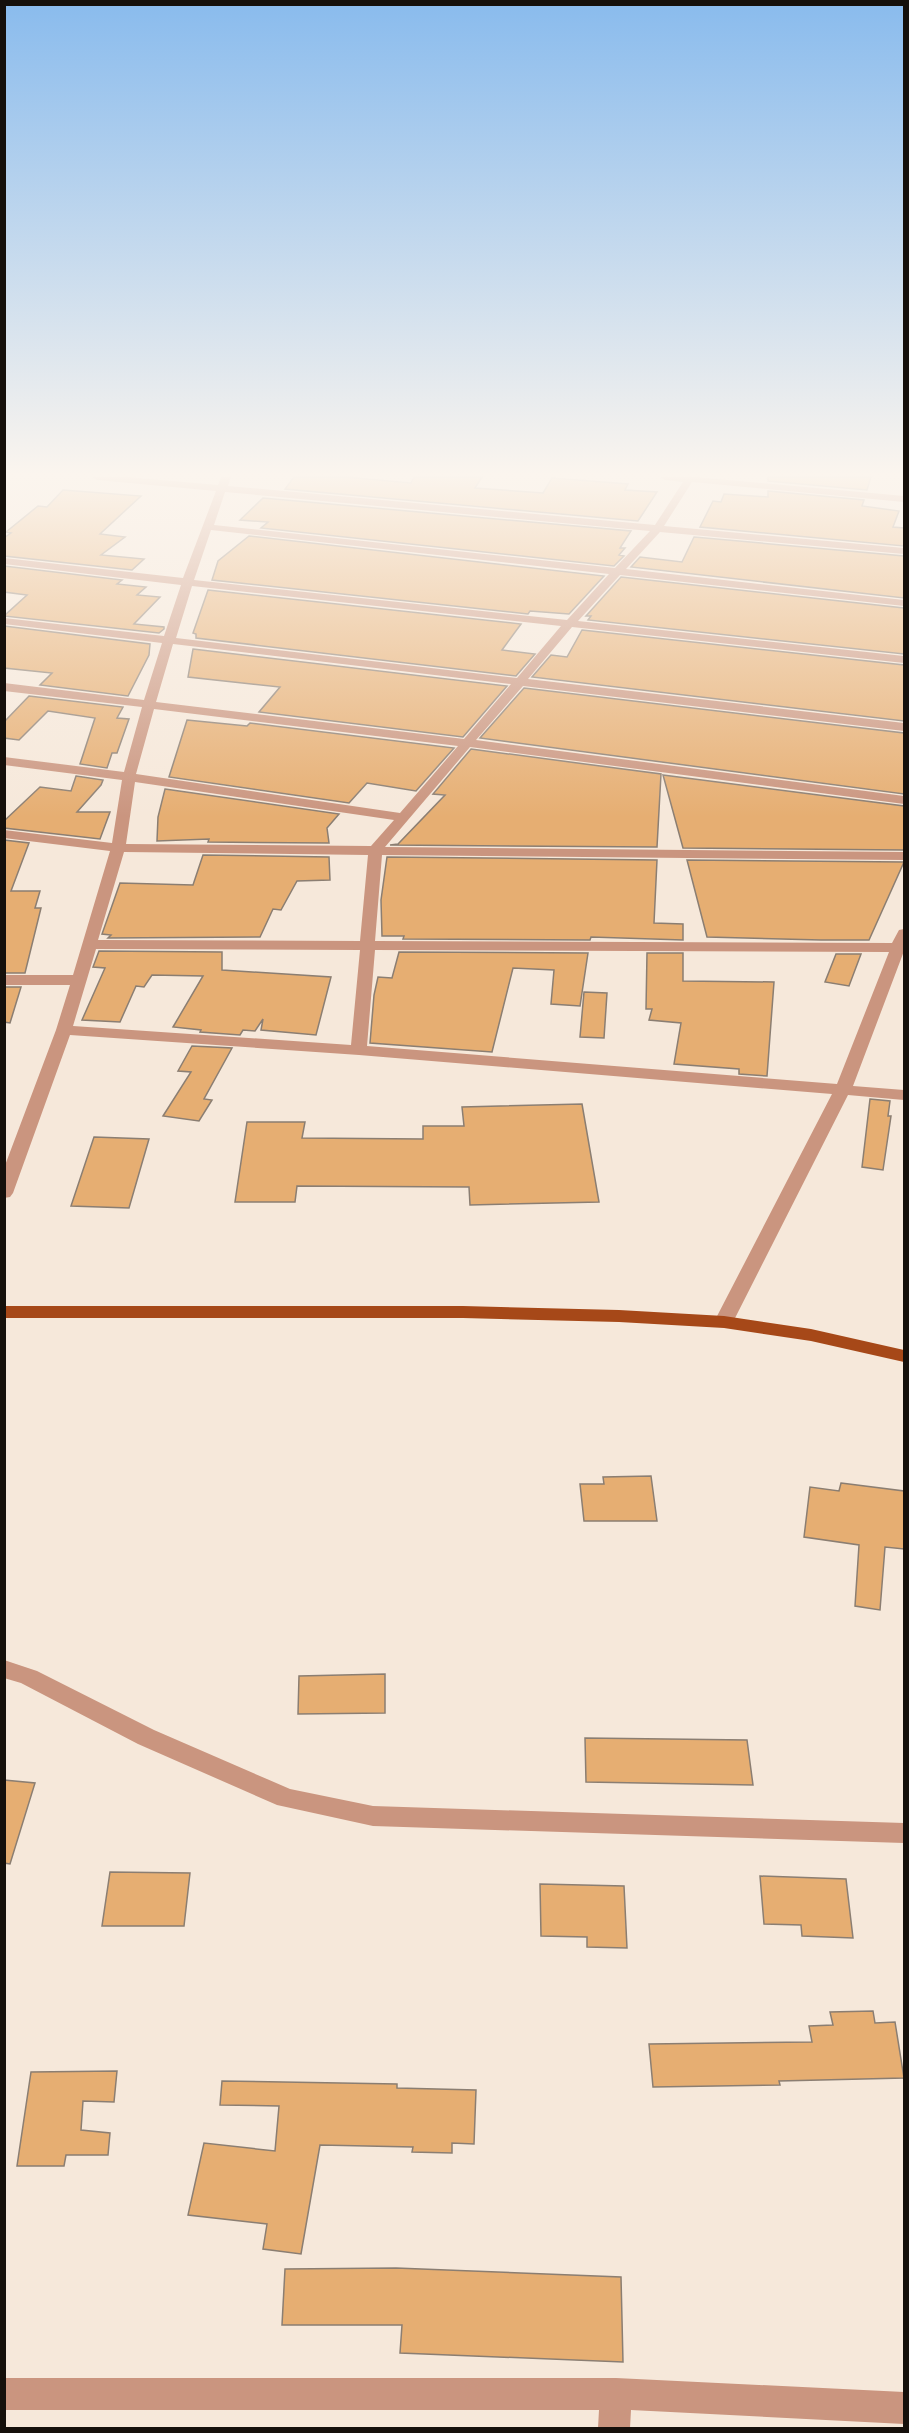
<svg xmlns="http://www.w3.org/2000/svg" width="909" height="2433" viewBox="0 0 909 2433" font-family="Mulish,sans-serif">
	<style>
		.building { fill: #e6ae72; stroke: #8b7e72; stroke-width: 1.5 }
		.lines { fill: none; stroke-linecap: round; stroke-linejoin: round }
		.street { fill: #ca957f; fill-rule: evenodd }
		.primary { fill: #a64818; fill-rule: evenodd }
	</style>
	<rect width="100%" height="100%" fill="#f6e8da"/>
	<path class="building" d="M294,477H345L411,483L414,477H482L475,488L543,493L552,478L628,484L625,490L657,492L638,521L285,489Z
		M768,477H871L867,490L768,481Z
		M63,490L141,496L100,534L125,537L101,555L144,559L132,570L4,556V538L11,533L6,532L38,506L47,507Z
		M768,491L864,500L862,506L899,511L893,527L904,528V546L700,527L713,501L721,502L724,494L768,497Z
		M263,498L631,531L620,548H625L619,555L624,556L614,566L261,528L268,522L240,520Z
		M249,536L604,576L569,614L530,611L528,614L212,580L218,561Z
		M694,537L904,556V598L631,567L640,557L682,562Z
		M4,566L122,580L117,584L146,587L137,595L160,597L134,624L164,627V629L159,633L4,616L27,595L4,592Z
		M621,577L904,608V654L588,620L591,616H586Z
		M208,590L521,624L502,650L535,654L516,676L196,638V634L193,633Z
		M4,626L150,644L149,655L128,696L40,685L52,673L4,668Z
		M582,630L904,665V721L532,677L551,655L567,657Z
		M193,649L507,686L463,737L259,712L280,687L188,677Z
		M524,688L904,733V794L480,738Z
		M29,696L123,707L117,718L129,719L117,753H112L107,768L80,764L95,718L48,711L19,740L4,738V722Z
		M187,720L247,726L250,723L454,748L416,791L367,783L349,803L169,777Z
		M471,749L661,774L657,847L390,845L398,844L445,795L433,794Z
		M663,775L904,806V850L683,848Z
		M76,776L103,780L101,785L77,812H110L100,839L4,828V821L40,787L71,791Z
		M165,789L339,814L327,828L329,843L208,842L209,839L157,841L158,817Z
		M4,840L29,843L11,891H40L35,908H41L25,973H4Z
		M203,855L329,857L330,880L297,881L281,910L273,909L260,937L108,938L111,935L102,934L120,883L193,885Z
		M387,857L657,860L654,923L683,924V940L591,937L590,940L403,939L404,936H382L381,900Z
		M687,860L904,862L869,940H821L707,937Z
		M99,951L222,952V970L331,977L316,1035L261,1030L263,1019L255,1031L243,1030L240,1035L200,1032L201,1030L173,1027L203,976L152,975L144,987L136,986L120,1022L82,1020L105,968L93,967Z
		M399,952L588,953L580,1006L551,1004L554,970L513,968L492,1052L370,1043L374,995L378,977L392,978Z
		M647,953H683V981L774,982L767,1076L739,1074V1069L674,1064L681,1023L649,1020L652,1009H646Z
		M836,954H861L849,986L825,982Z
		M4,987H21L10,1023L4,1022Z
		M584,992L607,993L604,1038L580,1037Z
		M192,1046L232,1048L204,1099L212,1100L199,1121L163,1116L191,1072L178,1071Z
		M870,1099L890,1101L888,1116H891L883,1170L862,1167Z
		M582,1104L599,1202L470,1205L469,1187L297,1186L295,1202H235L247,1122H305L302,1138L423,1139V1126H464L462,1107Z
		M94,1137L149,1139L129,1208L71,1206Z
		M651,1476L657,1521H584L580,1484H604L603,1477Z
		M841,1483L904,1491V1549L885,1547L880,1610L855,1606L859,1545L804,1537L810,1487L839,1491Z
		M385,1674V1713L298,1714L299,1676Z
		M585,1738L747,1740L753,1785L586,1782Z
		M4,1780L35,1783L10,1864L4,1863Z
		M110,1872L190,1873L184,1926H102Z
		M760,1876L846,1879L853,1938L802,1936L801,1925L764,1924Z
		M540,1884L624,1886L627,1948L587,1947V1937L541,1936Z
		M873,2011L875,2023L895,2022L904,2078L779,2081L780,2085L653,2087L649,2044L812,2042L809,2026L833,2025L830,2012Z
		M117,2071L114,2102L83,2101L81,2130L110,2133L108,2155H66L64,2166H17L31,2072Z
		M222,2081L397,2084V2088L476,2090L474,2144L452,2143V2153L412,2152L413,2147L320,2145L301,2254L263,2249L267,2224L188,2215L204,2143L275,2151L279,2106L220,2105Z
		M396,2268L621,2277L623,2362L400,2353L402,2325H282L285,2269Z"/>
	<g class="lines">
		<path class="street" d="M92,477H127L218,485L221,477H231L228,486L655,525L683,482L665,480L660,477H695L904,496V502L692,482L664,526L904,548V554L660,532L626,569L904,600V606L620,575L578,621L904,656V663L572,627L528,679L904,723V731L523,686L476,740L904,796V804L470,747L385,847L904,852V860L382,855L375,941L892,943L899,930L904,929V951L853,1086L904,1090V1100L848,1095L731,1326H717L714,1322L832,1094L359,1055L70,1035L13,1193L10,1197L4,1198V1168L56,1030L70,985H4V975H73L110,851L4,838V830L112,843L122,780L4,765V757L124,772L142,707L4,691V683L144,700L162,643L4,624V618L164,636L181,585L4,564V558L183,578L216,491L97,480ZM225,492L650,531L615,568L214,525ZM211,530L609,574L567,620L194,580ZM192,586L561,626L517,678L176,638ZM173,644L511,684L464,739L156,702ZM154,709L458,746L400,813L136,774ZM135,782L394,820L371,846L126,844ZM124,852L368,855L360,941L98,940ZM96,949L360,950L351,1045L73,1026ZM375,950L889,952L837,1084L367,1046Z
			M4,1660L37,1671L154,1730L290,1789L373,1806L904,1823V1843L373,1826L277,1805L138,1744L21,1683L4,1678Z
			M4,2378H616L904,2392V2424L631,2410L630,2428H598L599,2410H4Z"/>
		<path class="primary" d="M4,1306H463L619,1310L724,1316L811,1329L904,1350V1362L811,1341L724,1328L619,1322L463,1318H4Z"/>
	</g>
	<linearGradient id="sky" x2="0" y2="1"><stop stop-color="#89bbed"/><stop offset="0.58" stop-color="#fbf5ee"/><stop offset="1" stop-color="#fbf5ee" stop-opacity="0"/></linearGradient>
	<rect width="909" height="817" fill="url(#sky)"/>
	<rect width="909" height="2433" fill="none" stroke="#15100b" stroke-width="12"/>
</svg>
